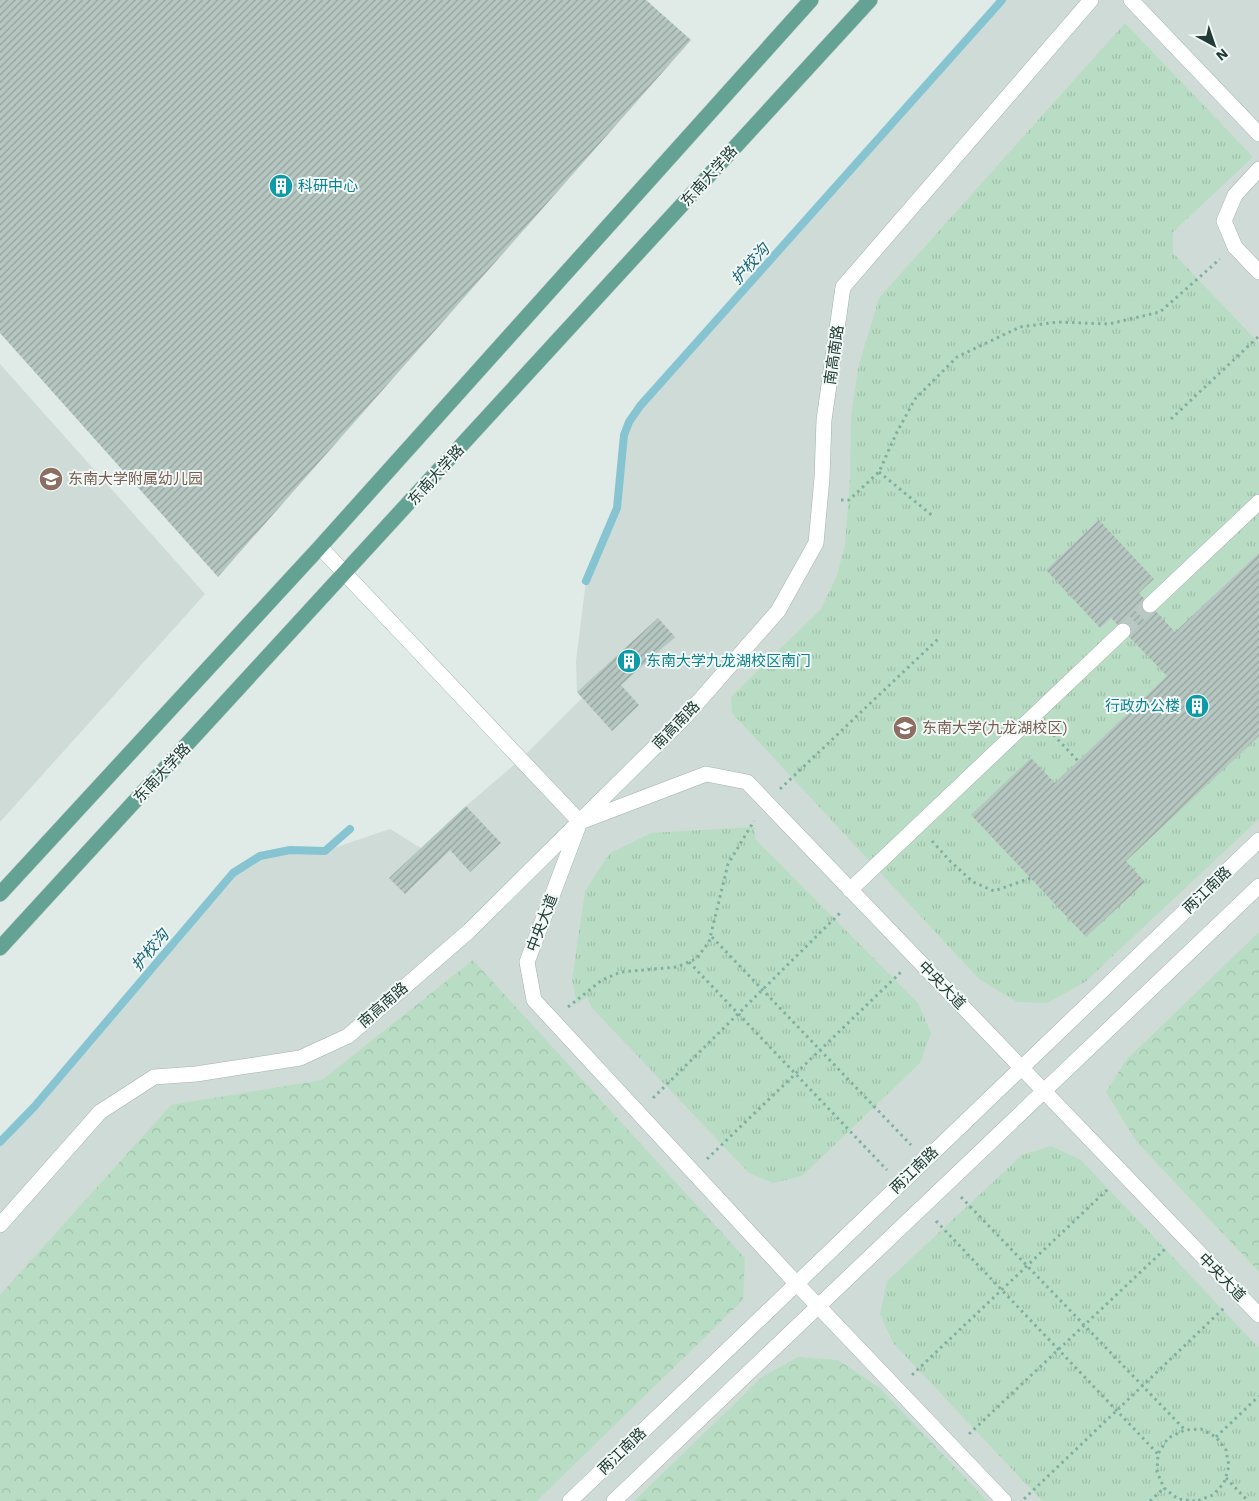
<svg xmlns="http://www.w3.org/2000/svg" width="1259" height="1501" viewBox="0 0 1259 1501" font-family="'Work Sans','Noto Sans SC',sans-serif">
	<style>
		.built { fill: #cfdbd6 }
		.grass { fill: url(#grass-tufts) }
		.forest { fill: url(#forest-crowns) }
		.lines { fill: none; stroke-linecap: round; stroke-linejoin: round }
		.stream { stroke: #87c4d2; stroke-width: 8 }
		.building { fill: url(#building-hatch) }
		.minor-tunnel { stroke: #bac8c4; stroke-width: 15; stroke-dasharray: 15 8; stroke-linecap: butt }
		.minor-casing { stroke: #a3b3ae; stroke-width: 16 }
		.major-casing { stroke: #c1c8c7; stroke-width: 16 }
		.path { stroke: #80b0a2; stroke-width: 3; stroke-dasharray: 2.5 4; stroke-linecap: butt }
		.minor { stroke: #fff; stroke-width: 15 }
		.major { stroke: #64a294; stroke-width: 15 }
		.labels { text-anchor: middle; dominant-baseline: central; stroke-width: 4; stroke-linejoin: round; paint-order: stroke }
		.street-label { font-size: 15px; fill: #213c36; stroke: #f1f8f5 }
		.culture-label { font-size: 15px; fill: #0d838f; stroke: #f1f8f5; text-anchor: start }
		.education-label { font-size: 15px; fill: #785e54; stroke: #f1f8f5; text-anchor: start }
		.water-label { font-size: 16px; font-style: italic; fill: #1a6679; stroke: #f1f8f5 }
	</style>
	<defs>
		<pattern id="grass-tufts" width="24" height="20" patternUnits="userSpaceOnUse" patternTransform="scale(1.25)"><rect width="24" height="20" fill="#b9ddc4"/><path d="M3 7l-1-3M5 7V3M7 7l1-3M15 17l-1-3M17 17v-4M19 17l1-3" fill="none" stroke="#9fbfa9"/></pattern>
		<pattern id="forest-crowns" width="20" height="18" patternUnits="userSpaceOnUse" patternTransform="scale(1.25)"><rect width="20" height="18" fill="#b9ddc4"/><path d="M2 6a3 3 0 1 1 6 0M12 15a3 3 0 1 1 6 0" fill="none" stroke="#9fbfa9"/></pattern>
		<pattern id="building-hatch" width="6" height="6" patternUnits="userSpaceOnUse" patternTransform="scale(1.25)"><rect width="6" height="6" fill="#b6c6c0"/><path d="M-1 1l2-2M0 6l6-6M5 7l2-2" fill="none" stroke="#94a29d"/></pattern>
	</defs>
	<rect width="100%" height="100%" fill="#e0ebe7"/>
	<path class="built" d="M1002,0H1259V1501H0V1142L34,1107L233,873L260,856L290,850L325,851L390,829L421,848L466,806L521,759L582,698L577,692L576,661L586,581L617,508L624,435L629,422L640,406Z
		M0,364L205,594L0,822Z"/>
	<path class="grass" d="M1125,23L1253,157L1173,232V253L1259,343V819L1085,982L1047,1003L1017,1002L979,979L732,713L731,697L821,609L837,575L845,545L850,478L851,417L858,368L879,298Z
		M754,827L756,840L918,1003L931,1033L920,1063L802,1176L773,1183L749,1173L592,1008L587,997L577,1004L572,980L585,891L609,854L651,833Z
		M1051,1146L1081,1160L1259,1348V1501H1042L893,1343L880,1314L887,1281L1022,1155Z"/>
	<path class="forest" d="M1259,932V1272L1136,1141L1106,1092L1126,1060Z
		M473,960L745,1258L743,1300L537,1501H0V1295L171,1105L322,1080Z
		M798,1357L838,1360L880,1388L987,1501H634L762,1377Z"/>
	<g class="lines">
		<path class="stream" d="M586,581L617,508L624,435L629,422L640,406L1002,0
			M0,1142L34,1107L233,873L260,856L290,850L325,851L350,829"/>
	</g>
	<path class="building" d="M0,0H646L691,40L218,577L0,333Z
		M1099,520L1154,579L1139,593L1175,632L1259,553V736L1126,861L1145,882L1086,937L971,815L1031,758L1055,783L1167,676L1111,618L1100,628L1046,570Z
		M658,618L675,637L621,685L639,705L612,731L577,692Z
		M466,806L501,843L470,872L450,850L405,894L389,878Z"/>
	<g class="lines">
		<path class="minor-tunnel" d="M1123,631L1150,605"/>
		<g class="minor-casing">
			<path id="minor" d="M1131,0L1259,134
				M1259,169L1235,195L1224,221L1235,247L1259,272
				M320,547L580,822
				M1150,605L1259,502
				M850,890L1123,631
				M0,1225L100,1112L154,1077L196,1074L300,1058L348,1036L469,931L685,717L778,611L816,543L822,478L824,420L843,287L1091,0
				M570,1501L1259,840
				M614,1501L1259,886
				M1004,1501L796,1283L534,1000L527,962L580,822L706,774L747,782L1259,1315"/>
		</g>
		<g class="major-casing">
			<path id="major" d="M0,894L320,547L811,0
				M0,948L870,0"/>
		</g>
		<path class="path" d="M1171,419L1259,336
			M879,472L934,517
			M841,500H849L879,472L896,434L915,399L957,357L1020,327L1058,322L1109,324L1160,312L1220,259
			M1049,730L1078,761
			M780,789L938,639
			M932,841L950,861L973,882L994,891L1031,878
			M712,937L911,1145
			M689,962L887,1170
			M568,1007L602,980L621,972L677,967L696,959L709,942L728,864L754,821
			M653,1098L842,911
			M707,1159L901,972
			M961,1197L1185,1430
			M936,1221L1158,1454
			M912,1375L1109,1188
			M969,1434L1166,1248
			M1216,1437L1259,1396
			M1226,1478L1248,1501
			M1024,1499L1224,1308
			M1150,1501L1164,1488
			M1195,1501L1178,1499L1164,1488L1157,1472L1158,1454L1168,1438L1185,1430L1201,1429L1216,1437L1226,1450L1229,1466L1224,1483L1213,1495L1197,1501"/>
		<use href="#minor" class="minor"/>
		<use href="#major" class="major"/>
	</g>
	<defs>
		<g id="building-disc" transform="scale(1.25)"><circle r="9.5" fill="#0f9aa8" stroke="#f1f8f5"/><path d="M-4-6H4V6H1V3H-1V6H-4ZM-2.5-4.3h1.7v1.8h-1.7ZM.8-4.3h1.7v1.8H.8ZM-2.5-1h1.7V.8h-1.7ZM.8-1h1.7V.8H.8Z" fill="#fff"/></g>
		<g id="school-disc" transform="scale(1.25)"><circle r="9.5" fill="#8d6e63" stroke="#f1f8f5"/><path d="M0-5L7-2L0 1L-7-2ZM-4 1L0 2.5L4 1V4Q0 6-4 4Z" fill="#fff"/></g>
		<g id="university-disc" transform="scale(1.25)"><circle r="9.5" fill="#8d6e63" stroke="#f1f8f5"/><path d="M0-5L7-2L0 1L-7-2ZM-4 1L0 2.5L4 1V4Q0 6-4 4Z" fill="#fff"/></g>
	</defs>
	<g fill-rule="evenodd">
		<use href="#building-disc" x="281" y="186"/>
		<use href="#school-disc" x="51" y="479"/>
		<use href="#building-disc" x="629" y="661"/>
		<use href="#building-disc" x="1197" y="706"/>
		<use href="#university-disc" x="905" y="728"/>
	</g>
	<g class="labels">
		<g class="street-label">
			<text transform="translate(709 176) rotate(-48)">东南大学路</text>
			<text transform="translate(834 355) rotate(-82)">南高南路</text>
			<text transform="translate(436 475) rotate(-48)">东南大学路</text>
			<text transform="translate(676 725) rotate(-46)">南高南路</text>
			<text transform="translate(162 773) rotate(-47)">东南大学路</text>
			<text transform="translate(1207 890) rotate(-44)">两江南路</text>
			<text transform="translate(542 923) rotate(-69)">中央大道</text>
			<text transform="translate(942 985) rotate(46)">中央大道</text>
			<text transform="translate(383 1005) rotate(-41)">南高南路</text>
			<text transform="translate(914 1170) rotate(-44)">两江南路</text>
			<text transform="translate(1222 1277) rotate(46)">中央大道</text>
			<text transform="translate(622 1451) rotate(-44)">两江南路</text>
		</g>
		<g class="culture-label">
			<text x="298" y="186">科研中心</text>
			<text x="646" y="661">东南大学九龙湖校区南门</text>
			<text x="1180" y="706" text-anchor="end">行政办公楼</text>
		</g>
		<g class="education-label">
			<text x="68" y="479">东南大学附属幼儿园</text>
			<text x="922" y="728">东南大学(九龙湖校区)</text>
		</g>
		<g class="water-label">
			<text transform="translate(750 264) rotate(-48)">护校沟</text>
			<text transform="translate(150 950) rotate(-50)">护校沟</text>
		</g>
	</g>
	<g transform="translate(1214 45) rotate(140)" stroke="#f1f8f5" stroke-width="4" paint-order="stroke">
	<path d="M0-4L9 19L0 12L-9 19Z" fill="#213c36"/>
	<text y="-8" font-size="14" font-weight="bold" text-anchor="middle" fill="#213c36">N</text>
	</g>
</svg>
